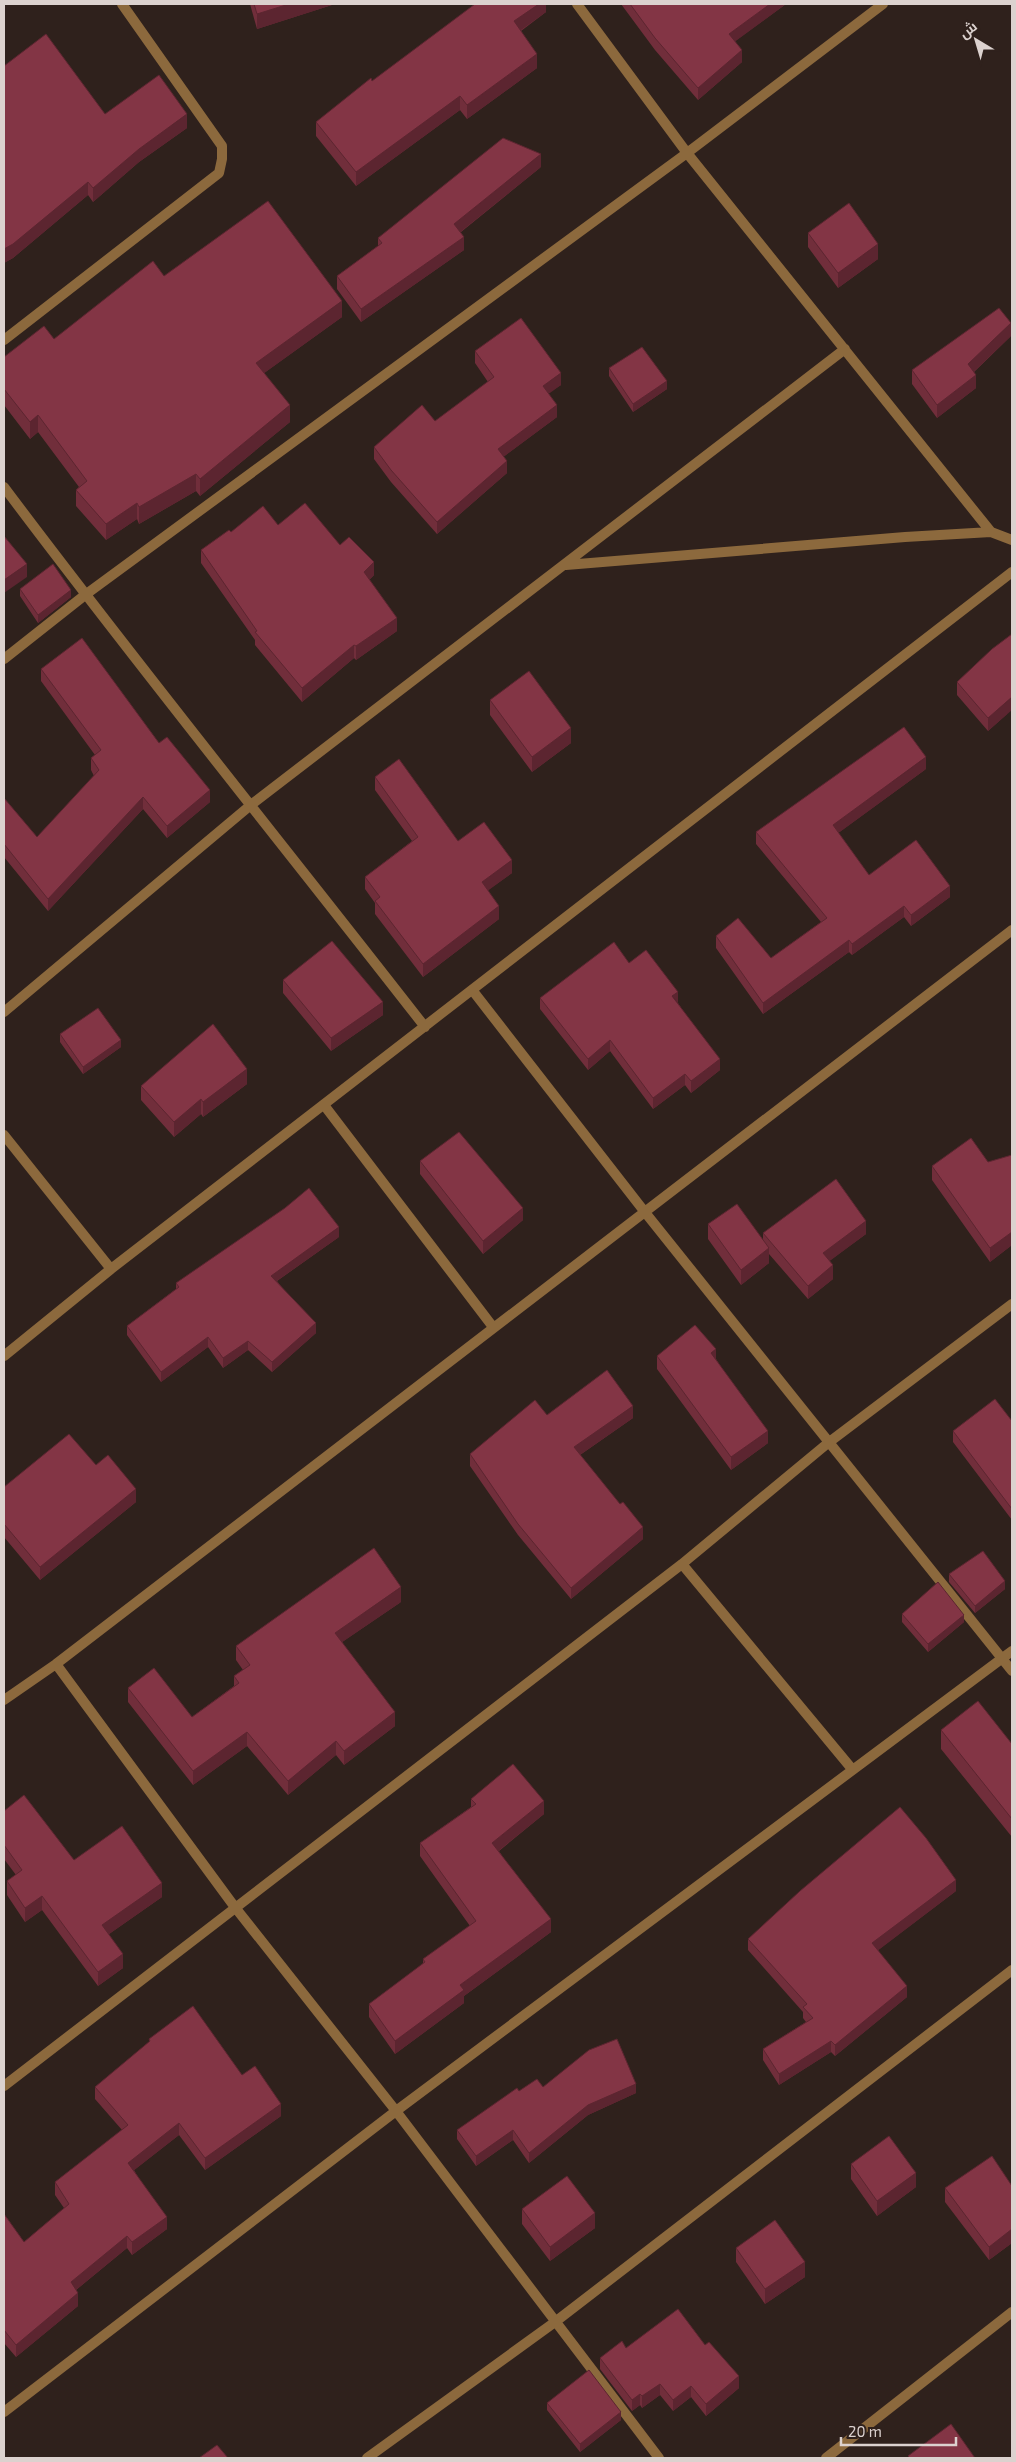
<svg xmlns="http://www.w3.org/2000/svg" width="1016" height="2462" viewBox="0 0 1016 2462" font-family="'Exo 2',Cairo,sans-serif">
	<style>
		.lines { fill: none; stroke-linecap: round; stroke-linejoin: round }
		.street { stroke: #8c693d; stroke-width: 10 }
		.wall { fill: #712e3b }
		.shaded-wall { fill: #5c2530 }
		.building { fill: #833545; stroke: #5c2530 }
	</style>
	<rect width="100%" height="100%" fill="#2f211c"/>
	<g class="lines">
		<path class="street" d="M577,4L687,153L991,532L1012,540
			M4,340L219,173L222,159V146L122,4
			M4,487C141,670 285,847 425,1027
			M566,565L905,537L991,532
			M4,659L85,595L687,153L883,4
			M473,991L644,1211L1012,1671
			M4,1012L252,804L845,349
			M324,1105L493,1327
			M4,1135L111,1269
			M4,1356L111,1269L1012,572
			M682,1564L852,1769
			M56,1664L234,1906L396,2111L659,2458
			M4,1700L56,1664L1012,930
			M4,2086L682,1564L828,1443L1012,1304
			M4,2412L396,2111L1012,1651
			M367,2458L555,2322L1012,1970
			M826,2458L1012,2312"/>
	</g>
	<path class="wall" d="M250,4H335L257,29Z
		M546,4V12L521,31L537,68L467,119L460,110L356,186L316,136V122L372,81Z
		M621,4H786L735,41L742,62L698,100L655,50Z
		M4,66L105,114L187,128L139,162L93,202L88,195L13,258L4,263Z
		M541,167L461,232L464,250L361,322L337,289V276L378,246V238Z
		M808,233L878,259L838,288L808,247Z
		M164,276L342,317L264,373L290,422L200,496L196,491L139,524L137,519L106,540L76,506V490L79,487L38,432L30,439L4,405V357L54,339Z
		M1011,336L974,372L976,388L937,418L912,384V370Z
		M475,351L561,385L548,393L557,417L503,457L507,473L437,534L391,482L374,459V447L435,421L488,382L475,363Z
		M609,368L667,389L633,412L609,376Z
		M278,525L340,545L374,575L369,580L397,631L356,660L354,658L302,702L255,645V640L201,563V550L231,532Z
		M20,589L71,597L38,623L20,596Z
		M41,669L159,743L210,802L167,838L143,809L48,911L4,857V798L37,837L94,776L91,770V758L95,755L41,681Z
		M957,682L1007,714L988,731L957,695Z
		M490,700L571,743L532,772L490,715Z
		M926,769L838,833L869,875L950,897L911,926L904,917L852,955L849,952L763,1014L716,948V936L771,958L821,922L756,844V832Z
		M375,777L458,841L512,873L488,890L499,919L423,977L375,914V903L365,889V877L412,841L375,790Z
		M629,963L678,1003L720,1070L691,1093L685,1085L653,1109L610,1051L588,1070L540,1009V998Z
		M283,980L383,1015L331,1051L283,993Z
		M60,1034L121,1047L83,1074L60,1042Z
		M247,1084L203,1117L201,1114L174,1137L141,1100V1086Z
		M1012,1155V1245L990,1262L932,1180V1166L988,1162Z
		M420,1161L523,1220L483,1254L420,1174Z
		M708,1224L763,1240V1233L866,1234L829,1261L833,1279L808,1299L769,1254V1263L741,1285L708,1239Z
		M339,1237L277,1281L316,1333L272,1372L248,1350L223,1368L208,1347L161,1382L127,1335V1326L176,1289V1283Z
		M657,1356L716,1359L768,1443L731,1470L657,1369Z
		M547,1415L633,1418L580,1455L643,1539L571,1599L518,1535L470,1466V1454Z
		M1012,1421V1520L953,1442V1431Z
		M96,1465L136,1502L40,1580L4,1537V1487Z
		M949,1574L1005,1589L975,1613L949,1582Z
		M401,1602L342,1642L395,1726L344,1765L336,1755L288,1795L247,1746L193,1785L128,1702V1688L192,1717L234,1686V1676L243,1670L236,1660V1646Z
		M902,1614L964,1622L928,1652L902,1622Z
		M941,1730L1012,1744V1837L941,1749Z
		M471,1799L544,1814L499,1851L551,1932L464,1996V2003L395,2054L369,2017V2004L423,1964V1959L470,1926L420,1856V1843L471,1807Z
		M4,1811L74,1860L162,1897L109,1934L123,1968L98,1986L42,1910L25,1922L7,1895V1881L16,1875L4,1859Z
		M956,1891L878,1950L907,1997L835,2056L831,2052L779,2085L763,2060V2049L806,2022L803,2018V2012L748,1950V1939Z
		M149,2039L242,2075L281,2116L205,2170L179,2135L134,2170L167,2229L132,2255L127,2248L76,2290L78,2306L16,2357L4,2343V2214L24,2242L64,2208L55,2195V2182L122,2130L95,2099V2087L149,2042Z
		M543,2087L636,2093L588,2115L529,2163L513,2140L476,2166L457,2139V2130L519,2091Z
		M851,2164L916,2187L877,2216L851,2179Z
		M1012,2186V2243L989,2260L945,2202V2188Z
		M522,2209L595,2228L550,2261L522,2224Z
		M736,2248L805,2277L765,2304L736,2262Z
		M705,2345L739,2388L706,2416L691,2397L673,2411L660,2395L642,2408L640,2405L632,2411L600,2369V2358L626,2348Z
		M547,2403L621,2420L580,2452L547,2410Z"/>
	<path class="shaded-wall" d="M289,4H335L257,29V14Z
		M539,4H546V12L514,35V21Z
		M770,4H786L729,46V34Z
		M742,50V62L698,100V88Z
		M537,54V68L467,119V105Z
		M460,96V110L356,186V172Z
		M187,114V128L139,162L93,202V188L139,149Z
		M541,154V167L454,237V224Z
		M88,182V195L13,258L4,263V249Z
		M464,237V250L361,322V309Z
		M878,244V259L838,288V273Z
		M342,301V317L256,379V363Z
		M1011,323V336L968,377V364Z
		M561,373V385L543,398V386Z
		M976,375V388L937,418V405Z
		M667,381V389L633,412V404Z
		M290,405V422L200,496V479Z
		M557,405V417L498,461V449Z
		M38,415V432L30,439V422Z
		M507,461V473L437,534V522Z
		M196,474V491L139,524V507Z
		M137,503V519L106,540V524Z
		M374,562V575L364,585V572Z
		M27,564V577L4,593V580Z
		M71,590V597L38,623V615Z
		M397,618V631L356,660V646Z
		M354,645V658L302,702V688Z
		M1012,697V710L988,731V718Z
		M571,728V743L532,772V757Z
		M926,757V769L833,837V825Z
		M210,790V802L167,838V826Z
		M143,797V809L48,911V899Z
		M512,860V873L482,895V882Z
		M950,886V897L911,926V915Z
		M499,906V919L423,977V964Z
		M904,906V917L852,955V944Z
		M849,940V952L763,1014V1003Z
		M678,992V1003L672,996Z
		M383,1002V1015L331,1051V1038Z
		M121,1040V1047L83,1074V1067Z
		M610,1040V1051L588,1070V1059Z
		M720,1059V1070L691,1093V1081Z
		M247,1069V1084L203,1117V1102Z
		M685,1074V1085L653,1109V1098Z
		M201,1099V1114L174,1137V1122Z
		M523,1208V1220L483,1254V1241Z
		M866,1221V1234L823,1266V1253Z
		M339,1227V1237L271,1285V1276Z
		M1012,1232V1245L990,1262V1248Z
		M769,1248V1263L741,1285V1270Z
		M833,1265V1279L808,1299V1286Z
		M316,1323V1333L272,1372V1362Z
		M208,1337V1347L161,1382V1372Z
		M248,1341V1350L223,1368V1358Z
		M716,1349V1361L711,1353Z
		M633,1406V1418L574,1459V1447Z
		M768,1431V1443L731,1470V1457Z
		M136,1489V1502L40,1580V1567Z
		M643,1527V1539L571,1599V1588Z
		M1005,1581V1589L975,1613V1606Z
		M401,1587V1602L335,1647V1633Z
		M964,1615V1622L928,1652V1644Z
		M395,1712V1726L344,1765V1751Z
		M247,1732V1746L193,1785V1771Z
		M336,1741V1755L288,1795V1781Z
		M544,1801V1814L492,1856V1843Z
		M956,1880V1891L872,1955V1943Z
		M162,1883V1897L102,1939V1925Z
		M42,1896V1910L25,1922V1908Z
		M551,1919V1932L464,1996V2003L395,2054V2041L460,1985Z
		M123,1954V1968L98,1986V1972Z
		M907,1986V1997L835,2056V2045Z
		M831,2041V2052L779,2085V2074Z
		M636,2084V2093L588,2115L529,2163V2153L588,2105Z
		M281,2104V2116L205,2170V2158Z
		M179,2123V2135L128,2175V2163Z
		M513,2130V2140L476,2166V2156Z
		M916,2173V2187L877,2216V2201Z
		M595,2213V2228L550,2261V2247Z
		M167,2217V2229L132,2255V2242Z
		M1012,2229V2243L989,2260V2247Z
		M127,2236V2248L71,2294V2282Z
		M805,2262V2277L765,2304V2289Z
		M78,2293V2306L16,2357V2345Z
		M739,2376V2388L706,2416V2404Z
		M660,2384V2395L642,2408V2396Z
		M691,2386V2397L673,2411V2400Z
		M640,2394V2405L632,2411V2400Z
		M621,2412V2420L580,2452V2444Z"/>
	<path class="building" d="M254,4H289L257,14Z
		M475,4H539L514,21L537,54L467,105L460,96L356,172L316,122L371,78L372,81Z
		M630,4H770L729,34L742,50L698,88L655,38Z
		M46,34L105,114L159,75L187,114L139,149L93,188L88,182L13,244L4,249V66Z
		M503,138L541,154L454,224L464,237L361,309L337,276L382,243L378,238Z
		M268,201L342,301L256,363L290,405L200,479L196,474L139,507L137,503L106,524L76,490L87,481L38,415L30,422L4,389V357L44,326L54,339L153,261L164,276Z
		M849,203L878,244L838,273L808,233Z
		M999,308L1011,323L968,364L976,375L937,405L912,370Z
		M521,318L561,373L543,386L557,405L498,449L507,461L437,522L391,470L374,447L422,405L435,421L494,377L475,351Z
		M642,347L667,381L633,404L609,368Z
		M305,503L340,545L349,537L374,562L364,572L397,618L356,646L354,645L302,688L255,632L257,631L201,550L229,530L231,532L263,506L278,525Z
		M4,536L27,564L4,580Z
		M53,564L71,590L38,615L20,589Z
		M1012,634V697L988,718L957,682L992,649Z
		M82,638L159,743L167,737L210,790L167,826L143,797L48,899L4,844V798L37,837L99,770L91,758L101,750L41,669Z
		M529,671L571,728L532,757L490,700Z
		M904,727L926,757L833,825L869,875L916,840L950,886L911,915L904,906L852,944L849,940L763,1003L716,936L738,918L771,958L827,918L756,832Z
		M399,759L458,841L484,822L512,860L482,882L499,906L423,964L375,901L380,897L365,877L418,837L375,777Z
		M332,941L383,1002L331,1038L283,980Z
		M614,942L629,963L646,950L678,992L672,996L720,1059L691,1081L685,1074L653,1098L610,1040L588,1059L540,998Z
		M98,1008L121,1040L83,1067L60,1034Z
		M213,1024L247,1069L203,1102L201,1099L174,1122L141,1086Z
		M459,1132L523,1208L483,1241L420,1161Z
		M971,1138L988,1162L1012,1155V1232L990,1248L932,1166Z
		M836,1179L866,1221L823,1253L833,1265L808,1286L763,1233Z
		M309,1188L339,1227L271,1276L316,1323L272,1362L248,1341L223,1358L208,1337L161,1372L127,1326L179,1287L176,1283L285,1208Z
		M737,1204L769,1248L741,1270L708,1224Z
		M695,1325L716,1349L711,1353L768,1431L731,1457L657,1356Z
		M607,1370L633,1406L574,1447L620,1504L623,1502L643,1527L571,1588L518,1524L470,1454L535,1400L547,1415Z
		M995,1399L1012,1421V1509L953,1431Z
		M69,1434L96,1465L108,1455L136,1489L40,1567L4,1524V1487Z
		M374,1548L401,1587L335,1633L395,1712L344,1751L336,1741L288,1781L247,1732L193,1771L128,1688L154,1668L192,1717L239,1683L234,1676L250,1665L236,1646Z
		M983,1551L1005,1581L975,1606L949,1574Z
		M938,1582L964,1615L928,1644L902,1614Z
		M978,1701L1012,1744V1819L941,1730Z
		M513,1764L544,1801L492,1843L551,1919L460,1985L464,1990L395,2041L369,2004L425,1962L423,1959L476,1921L420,1843L476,1804L471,1799Z
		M24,1795L74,1860L122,1826L162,1883L102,1925L123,1954L98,1972L42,1896L25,1908L7,1881L22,1870L4,1845V1811Z
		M900,1807L926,1838L956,1880L872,1943L907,1986L835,2045L831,2041L779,2074L763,2049L813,2018L803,2007L807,2004L748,1939L800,1891Z
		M193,2006L242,2075L255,2066L281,2104L205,2158L179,2123L128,2163L167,2217L132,2242L127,2236L71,2282L78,2293L16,2345L4,2330V2214L24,2242L69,2204L55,2182L128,2125L95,2087L150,2041L149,2039Z
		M617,2039L636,2084L588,2105L529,2153L513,2130L476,2156L457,2130L517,2088L519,2091L537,2079L543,2087L589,2050Z
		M889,2136L916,2173L877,2201L851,2164Z
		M992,2156L1012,2186V2229L989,2247L945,2188Z
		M567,2176L595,2213L550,2247L522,2209Z
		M775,2220L805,2262L765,2289L736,2248Z
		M678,2309L705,2345L709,2342L739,2376L706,2404L691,2386L673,2400L660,2384L642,2396L640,2394L632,2400L600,2358L622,2341L626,2348Z
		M589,2370L621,2412L580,2444L547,2403Z
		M951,2424L975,2458H910L908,2456Z
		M217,2445L228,2458H199Z"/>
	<rect width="1016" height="2462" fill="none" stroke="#dcd2cf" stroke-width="10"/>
	<g transform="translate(976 40) rotate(322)" stroke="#2f211c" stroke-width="4" paint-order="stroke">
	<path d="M0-4L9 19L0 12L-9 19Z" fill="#dcd2cf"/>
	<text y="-8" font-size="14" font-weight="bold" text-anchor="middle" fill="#dcd2cf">ش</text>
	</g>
	<path d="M841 2437v8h115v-8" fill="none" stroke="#dcd2cf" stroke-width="2.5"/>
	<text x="848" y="2437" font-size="15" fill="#dcd2cf" stroke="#2f211c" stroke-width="4" paint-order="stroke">20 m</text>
</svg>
